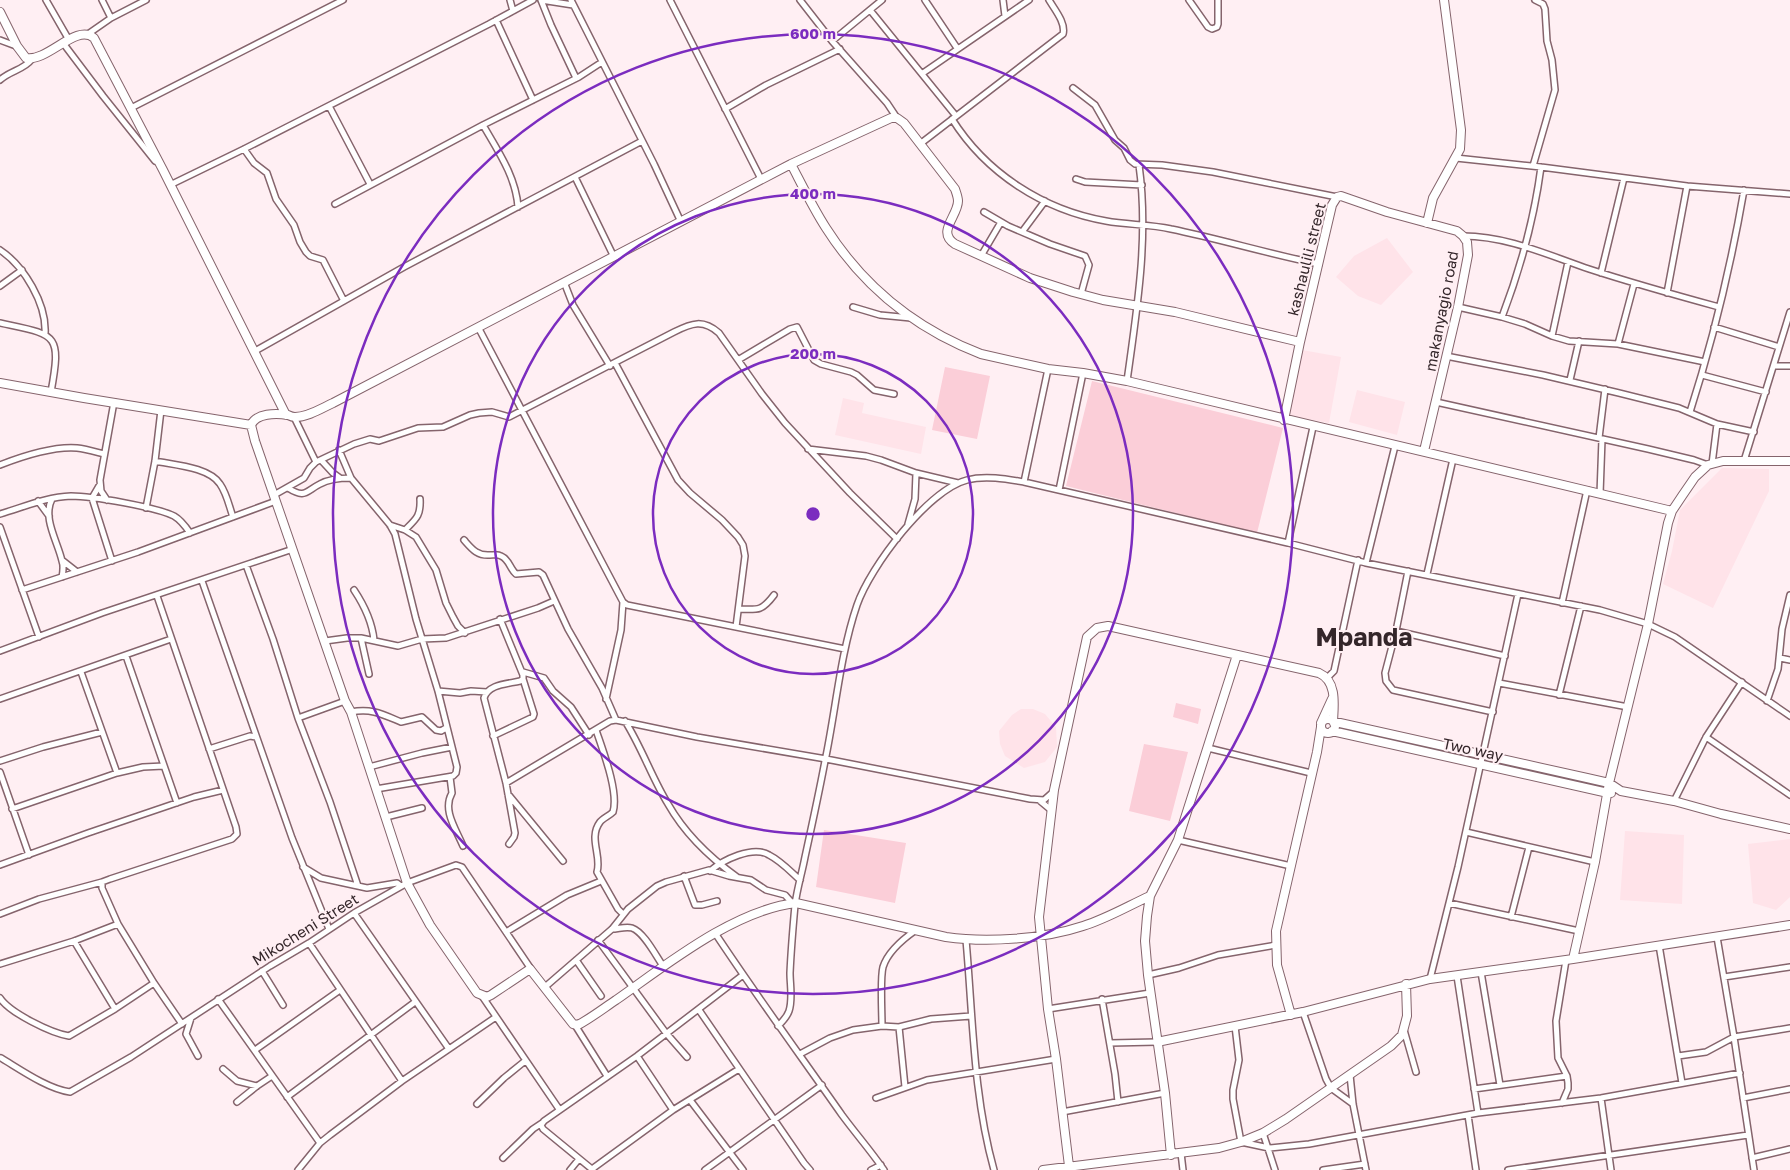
<svg xmlns="http://www.w3.org/2000/svg" width="1790" height="1170" viewBox="0 0 1790 1170" font-family="'Golos Text',sans-serif">
	<style>
		.built { fill: #ffe3e9 }
		.green { fill: #fbced8 }
		.lines { fill: none; stroke-linecap: round; stroke-linejoin: round }
		.street-casing { stroke: #85646c; stroke-width: 8 }
		.secondary-casing { stroke: #85646c; stroke-width: 10 }
		.street { stroke: #fff; stroke-width: 5 }
		.secondary { stroke: #fff; stroke-width: 8 }
		.ring { fill: none; stroke: #7b2cbf; stroke-width: 2.5 }
		.labels { text-anchor: middle; dominant-baseline: central; stroke-width: 4; stroke-linejoin: round; paint-order: stroke }
		.street-label { font-size: 15px; fill: #34262a; stroke: #ffeff3 }
		.town-label { font-size: 25px; font-weight: bold; fill: #34262a; stroke: #ffeff3 }
		.centre { fill: #7b2cbf; stroke: #ffeff3; stroke-width: 2.5 }
		.ring-label { font-size: 15px; text-anchor: middle; font-weight: bold; fill: #7b2cbf; stroke: #ffeff3; stroke-width: 4; stroke-linejoin: round; paint-order: stroke }
	</style>
	<rect width="100%" height="100%" fill="#ffeff3"/>
	<path class="built" d="M1387,238L1413,272L1381,305L1358,296L1336,277L1354,256Z
		M1302,350L1341,357L1329,423L1290,416Z
		M1357,390L1405,402L1397,435L1349,422Z
		M843,398L864,403L862,413L926,427L921,454L835,435Z
		M1722,468L1769,469V491L1713,608L1663,584L1672,551L1680,510Z
		M1021,709H1033L1045,714L1056,727L1057,747L1045,762L1024,768L1005,756L1000,744L999,731L1012,715Z
		M1625,831L1684,835L1682,904L1620,900Z
		M1790,839V897L1776,910L1753,903L1748,844Z"/>
	<path class="green" d="M945,367L990,376L977,439L932,430Z
		M1092,381L1283,428L1257,533L1066,486Z
		M1176,703L1201,709L1198,724L1173,717Z
		M1144,744L1188,752L1170,821L1129,811Z
		M824,830L906,843L895,903L816,887Z"/>
	<g class="lines">
		<g class="street-casing">
			<path id="street" d="M46,0L69,40
				M102,0L111,18
				M510,0L513,11
				M541,0L551,25L576,78
				M541,0L573,5
				M571,0L654,164L681,222
				M670,0L761,179
				M800,0L832,41L887,103L897,118
				M925,0L957,48
				M1003,0L1005,16
				M1189,0L1208,27L1212,29L1217,27L1218,24V0
				M870,10L956,116
				M496,20L533,100
				M88,34L111,18L146,0
				M0,40L16,46
				M832,41L882,0
				M63,43L103,96L155,161
				M923,73L1029,0
				M0,80C11,70 24,70 32,59
				M1073,88L1095,105L1115,140L1124,148L1130,160L1135,164L1162,165L1213,172L1337,197
				M329,106L370,184
				M131,108L343,0
				M725,109L766,85L840,49
				M952,119C986,173 1043,210 1106,221C1128,225 1149,224 1171,229C1220,239 1269,254 1319,264
				M483,125C498,151 516,177 518,207
				M920,144L1063,34C1066,23 1055,10 1049,0
				M244,149L254,163L267,173L276,199L294,225L300,242L306,252L310,256L323,260L344,301
				M1456,158L1541,167L1687,186L1790,194
				M1533,166L1555,90L1552,60L1547,41L1545,9L1543,4L1535,0
				M575,177L614,257
				M1076,179L1085,182L1142,185
				M170,185L244,149L489,24L533,0
				M335,204L483,125L579,77L602,62
				M984,212L1008,226L1050,244L1085,256L1089,265L1081,294
				M1022,232L1045,201
				M1463,236C1507,236 1548,255 1589,269C1632,283 1675,295 1719,307
				M0,250C24,266 47,304 45,334
				M981,256L1001,222
				M1601,273L1624,178
				M564,282L573,305L610,366
				M0,286L22,270
				M1667,293L1687,186
				M853,307L880,315L911,318
				M1458,307L1502,317L1525,324L1552,336L1569,341L1618,344L1705,362
				M1502,317C1521,267 1534,220 1541,167
				M0,323C56,335 62,332 51,392
				M478,327L623,602L627,605L845,649
				M1714,327L1779,347
				M1552,336L1568,262
				M1618,344L1634,284
				M255,351L404,267L642,141
				M1446,356L1543,375L1619,393L1679,408L1717,424L1754,432
				M738,360L790,329L797,327L814,360L821,364L851,372L857,375L874,390L894,394
				M615,363L678,480L690,493L722,520L738,537L743,545L745,556L736,627
				M1774,366H1790
				M1702,375L1766,392
				M1570,380L1579,341
				M1127,381C1137,309 1149,237 1139,165
				M1436,402L1648,449L1694,460L1708,465
				M1690,412C1713,340 1731,265 1744,190
				M294,417L316,462
				M1599,438L1605,389
				M808,449L866,456L881,460L916,473L958,483
				M339,450L351,478L390,525L395,534L416,619L438,691L457,767L456,773L453,776L376,789
				M321,460L333,473L340,478
				M155,461C174,465 209,467 220,484C227,494 229,506 233,517
				M1744,461L1790,312
				M1712,464L1717,424
				M0,465C23,456 52,446 77,448C86,449 96,452 104,454
				M1024,482L1048,369
				M99,486L92,498L112,561
				M288,488C305,499 306,491 320,484C329,479 341,478 351,478
				M1059,490L1083,373
				M1600,494L1602,439
				M274,495L304,478L310,468L316,462L354,444L370,439L379,441L418,428L443,427L470,415L479,413L492,412L509,417L674,332C692,323 703,319 719,333L762,394L785,423L850,493L897,539
				M52,499C42,518 58,542 62,561C64,566 63,572 62,577
				M107,500L101,491L100,480L114,402
				M38,501L49,516
				M146,508L155,461L161,410
				M0,514C24,507 46,497 71,496C92,496 156,507 174,516C181,520 186,527 190,533
				M908,524L915,499L916,473
				M390,525L405,530L416,537L436,570L446,603L453,617L458,626L465,633
				M0,527L39,637
				M405,530C416,519 421,516 420,499
				M464,540C472,549 477,556 490,555C494,555 498,554 501,556C509,559 510,569 516,574L539,572L543,575L568,629L602,688L616,720
				M1288,543L1313,427
				M63,561L77,572
				M1366,563L1395,446
				M246,565L273,639L298,718L330,802L358,886
				M1408,571L1396,631L1385,673L1386,681L1393,690L1493,712
				M1427,574L1453,459
				M202,581L292,838L329,929
				M22,590L138,552L276,501
				M354,590C364,605 372,621 374,640
				M157,596L236,827L237,834L232,839L110,879L102,882V888L118,924L154,983L182,1024
				M1562,603L1587,490
				M739,609C758,610 762,611 774,595
				M500,619L523,675V679L520,681C508,684 488,684 484,698L506,783L515,833L514,837L509,844
				M1396,631L1505,656
				M361,638L369,674
				M325,641L347,638H361L398,646L422,639L446,638L538,608L554,601
				M0,651L102,613L293,549
				M126,656L177,803
				M1780,658L1790,660
				M81,672L117,773
				M523,672L544,678L553,691L571,707L589,735
				M1327,678L1334,671L1358,560
				M1499,683L1628,707
				M438,691L460,693L471,691L487,692
				M1559,695L1581,606
				M0,699L171,639
				M606,699L621,630L623,602
				M1767,701L1778,669L1782,629L1790,595
				M351,712C371,708 382,714 401,722L422,717L436,730L441,731L446,728
				M298,718L345,701
				M625,721C642,748 652,778 668,804C685,834 709,857 737,877
				M596,730C603,751 619,792 613,812C609,816 603,818 600,822C588,838 602,856 597,872L618,909L623,914
				M493,736L533,717L534,714L523,679
				M1706,737L1790,795
				M1208,748L1311,773
				M209,749L250,736L256,737
				M0,761L43,747L102,732
				M369,767L422,753L452,747
				M0,772L29,855
				M450,777L452,793C442,810 456,829 463,846
				M506,783L610,721L616,720L697,737L826,759L1030,799L1044,800L1053,792
				M508,794L563,861
				M1039,800L1051,810
				M1674,801L1706,737L1742,682
				M12,809L117,773L143,767L164,766
				M386,817L422,808
				M1466,832L1595,862
				M1178,840L1291,866
				M0,865L88,833L194,797L223,790
				M303,867L321,878L367,888L397,883L401,886
				M710,871C723,860 753,845 769,855C781,861 791,872 800,880
				M684,876L695,905H702L717,901
				M1449,903L1579,931
				M354,913L449,1049
				M0,914L39,899L102,882
				M1511,917L1529,847
				M612,929C618,929 626,926 632,928C644,932 656,956 663,966
				M506,932L567,895L601,881
				M715,933C756,995 800,1055 842,1115C856,1134 871,1151 884,1170
				M1717,937L1734,1037L1754,1170
				M598,940L666,1033L687,1057
				M966,940C973,1017 973,1095 994,1170
				M74,941L115,1009
				M309,943L402,1081
				M1659,945L1682,1083
				M576,960L601,996
				M0,964L74,941L118,924
				M262,971L283,1005
				M1481,972L1500,1085
				M1148,975L1179,968L1218,955L1276,945
				M1457,976L1478,1113
				M1724,977L1790,967
				M1430,979L1458,867L1518,594
				M545,987L612,929L628,909L657,886L666,882L709,870L729,876L751,880L766,890L785,895L793,904
				M482,996L559,1109
				M0,998C10,1013 51,1033 69,1036L115,1009L154,983
				M218,999L320,1143
				M1102,999L1115,1074L1118,1102
				M1048,1009L1150,993
				M699,1010L804,1163L810,1170
				M1303,1012L1326,1079L1331,1088L1353,1104
				M191,1018L186,1034L198,1056
				M575,1025L607,1076
				M778,1026C783,1021 787,1017 789,1011C793,999 790,985 790,973C791,951 793,927 795,905C797,889 802,873 805,857C812,825 819,793 825,761C836,709 840,655 857,605C870,567 928,490 967,480C985,475 1007,479 1024,482L1288,543L1366,563L1600,610L1648,624L1675,637L1790,716
				M882,1026C882,1012 880,978 883,967C888,951 903,939 916,930
				M1235,1026L1239,1060L1233,1090V1099L1241,1142L1269,1148L1309,1144L1478,1113L1601,1098L1740,1073
				M899,1027L905,1087
				M1404,1030L1416,1072
				M1110,1043L1157,1042
				M255,1050L340,990
				M800,1054L830,1038L853,1030L882,1026L899,1027L931,1019L971,1016
				M637,1056L673,1110
				M1678,1056L1706,1052L1734,1037L1790,1028
				M1,1058C21,1070 48,1089 70,1092L131,1057L270,966L309,943L354,913L407,883L456,865L462,867L531,969
				M223,1069L237,1081L257,1086
				M1350,1075L1353,1104L1366,1170
				M1474,1089L1567,1076
				M287,1097L415,1002
				M876,1098L927,1080L1056,1059
				M1601,1098L1611,1170
				M1743,1098L1790,1089
				M690,1100L743,1170
				M237,1102L257,1086L272,1076
				M1562,1103L1568,1089V1083L1567,1076L1558,1058L1556,1021L1566,960
				M477,1104L504,1078L525,1061
				M1062,1112L1165,1093
				M1468,1115L1476,1170
				M1263,1133L1275,1170
				M1181,1153L1183,1170
				M503,1158L533,1129L542,1123
				M1752,1158L1790,1149
				M592,1169L673,1110L739,1069
				M298,1170L320,1143L330,1135L402,1081L496,1017
				M570,1170L579,1159
				M593,1170L543,1129L541,1125L544,1121L637,1056L743,975
				M705,1170L822,1085
				M871,1170L881,1165
				M1323,1170L1365,1164
				M1508,1170L1748,1135"/>
		</g>
		<g class="secondary-casing">
			<path id="secondary" d="M0,12L17,46L26,58C48,62 76,23 94,38L163,170L286,415
				M791,164C802,185 813,208 826,228C863,286 916,329 981,354L1048,369L1083,373L1127,381L1672,511
				M1427,223L1433,198L1460,149L1461,130L1444,0
				M0,383L84,398L251,425
				M1284,420L1300,342L1332,205L1337,197L1341,196L1387,212L1457,231L1463,236L1467,242L1468,255L1458,307L1424,451
				M1321 726a7 7 0 1 1 14 0a7 7 0 1 1-14 0Z
				M1321,723L1332,699
				M1334,723H1340L1587,778L1609,783L1621,791L1674,801L1721,814L1790,829
				M1332,731L1608,793H1611
				M1150,896C1128,906 1106,919 1083,926C1044,939 987,943 946,937L796,903C734,910 666,965 616,1000C604,1008 591,1018 578,1025L573,1024L530,969L491,995L487,997L477,993L430,925L407,883L351,712L345,701L255,441L251,425C256,413 276,413 288,415C290,416 292,417 295,417C308,417 322,408 333,403L791,164L891,118H897L904,123L955,189C956,192 958,197 958,201C958,216 936,232 955,244L1030,278L1073,292L1103,300L1175,312L1300,342
				M1573,959L1595,862L1609,783L1648,624L1668,523L1672,511L1682,496L1695,477L1708,465L1723,461H1790
				M1291,1015L1277,965L1276,931L1317,752L1321,727
				M1157,1042L1303,1012L1430,979L1573,959L1790,925
				M1171,1155L1165,1093L1148,975L1145,941L1147,916L1150,896L1178,840L1237,655
				M1069,1166L1056,1059L1048,1009L1039,917L1054,790L1087,637L1097,628L1108,626L1319,673C1337,681 1334,704 1333,721
				M1043,1170L1219,1148L1241,1142L1263,1133L1286,1119L1391,1046L1402,1035L1407,1016L1406,984"/>
		</g>
		<use href="#street" class="street"/>
		<use href="#secondary" class="secondary"/>
	</g>
	<g class="ring">
		<circle cx="813" cy="514" r="160"/>
		<circle cx="813" cy="514" r="320"/>
		<circle cx="813" cy="514" r="480"/>
	</g>
	<g class="labels">
		<g class="street-label">
			<text transform="translate(1306 259) rotate(-76)">kashaulili street</text>
			<text transform="translate(1441 311) rotate(-79)">makanyagio road</text>
			<text transform="translate(1473 749) rotate(12)">Two way</text>
			<text transform="translate(305 929) rotate(-32)">Mikocheni Street</text>
		</g>
		<g class="town-label">
			<text x="1364" y="636">Mpanda</text>
		</g>
	</g>
	<circle cx="813" cy="514" r="8" class="centre"/>
	<g class="ring-label">
		<text x="813" y="39">600 m</text>
		<text x="813" y="199">400 m</text>
		<text x="813" y="359">200 m</text>
	</g>
</svg>
